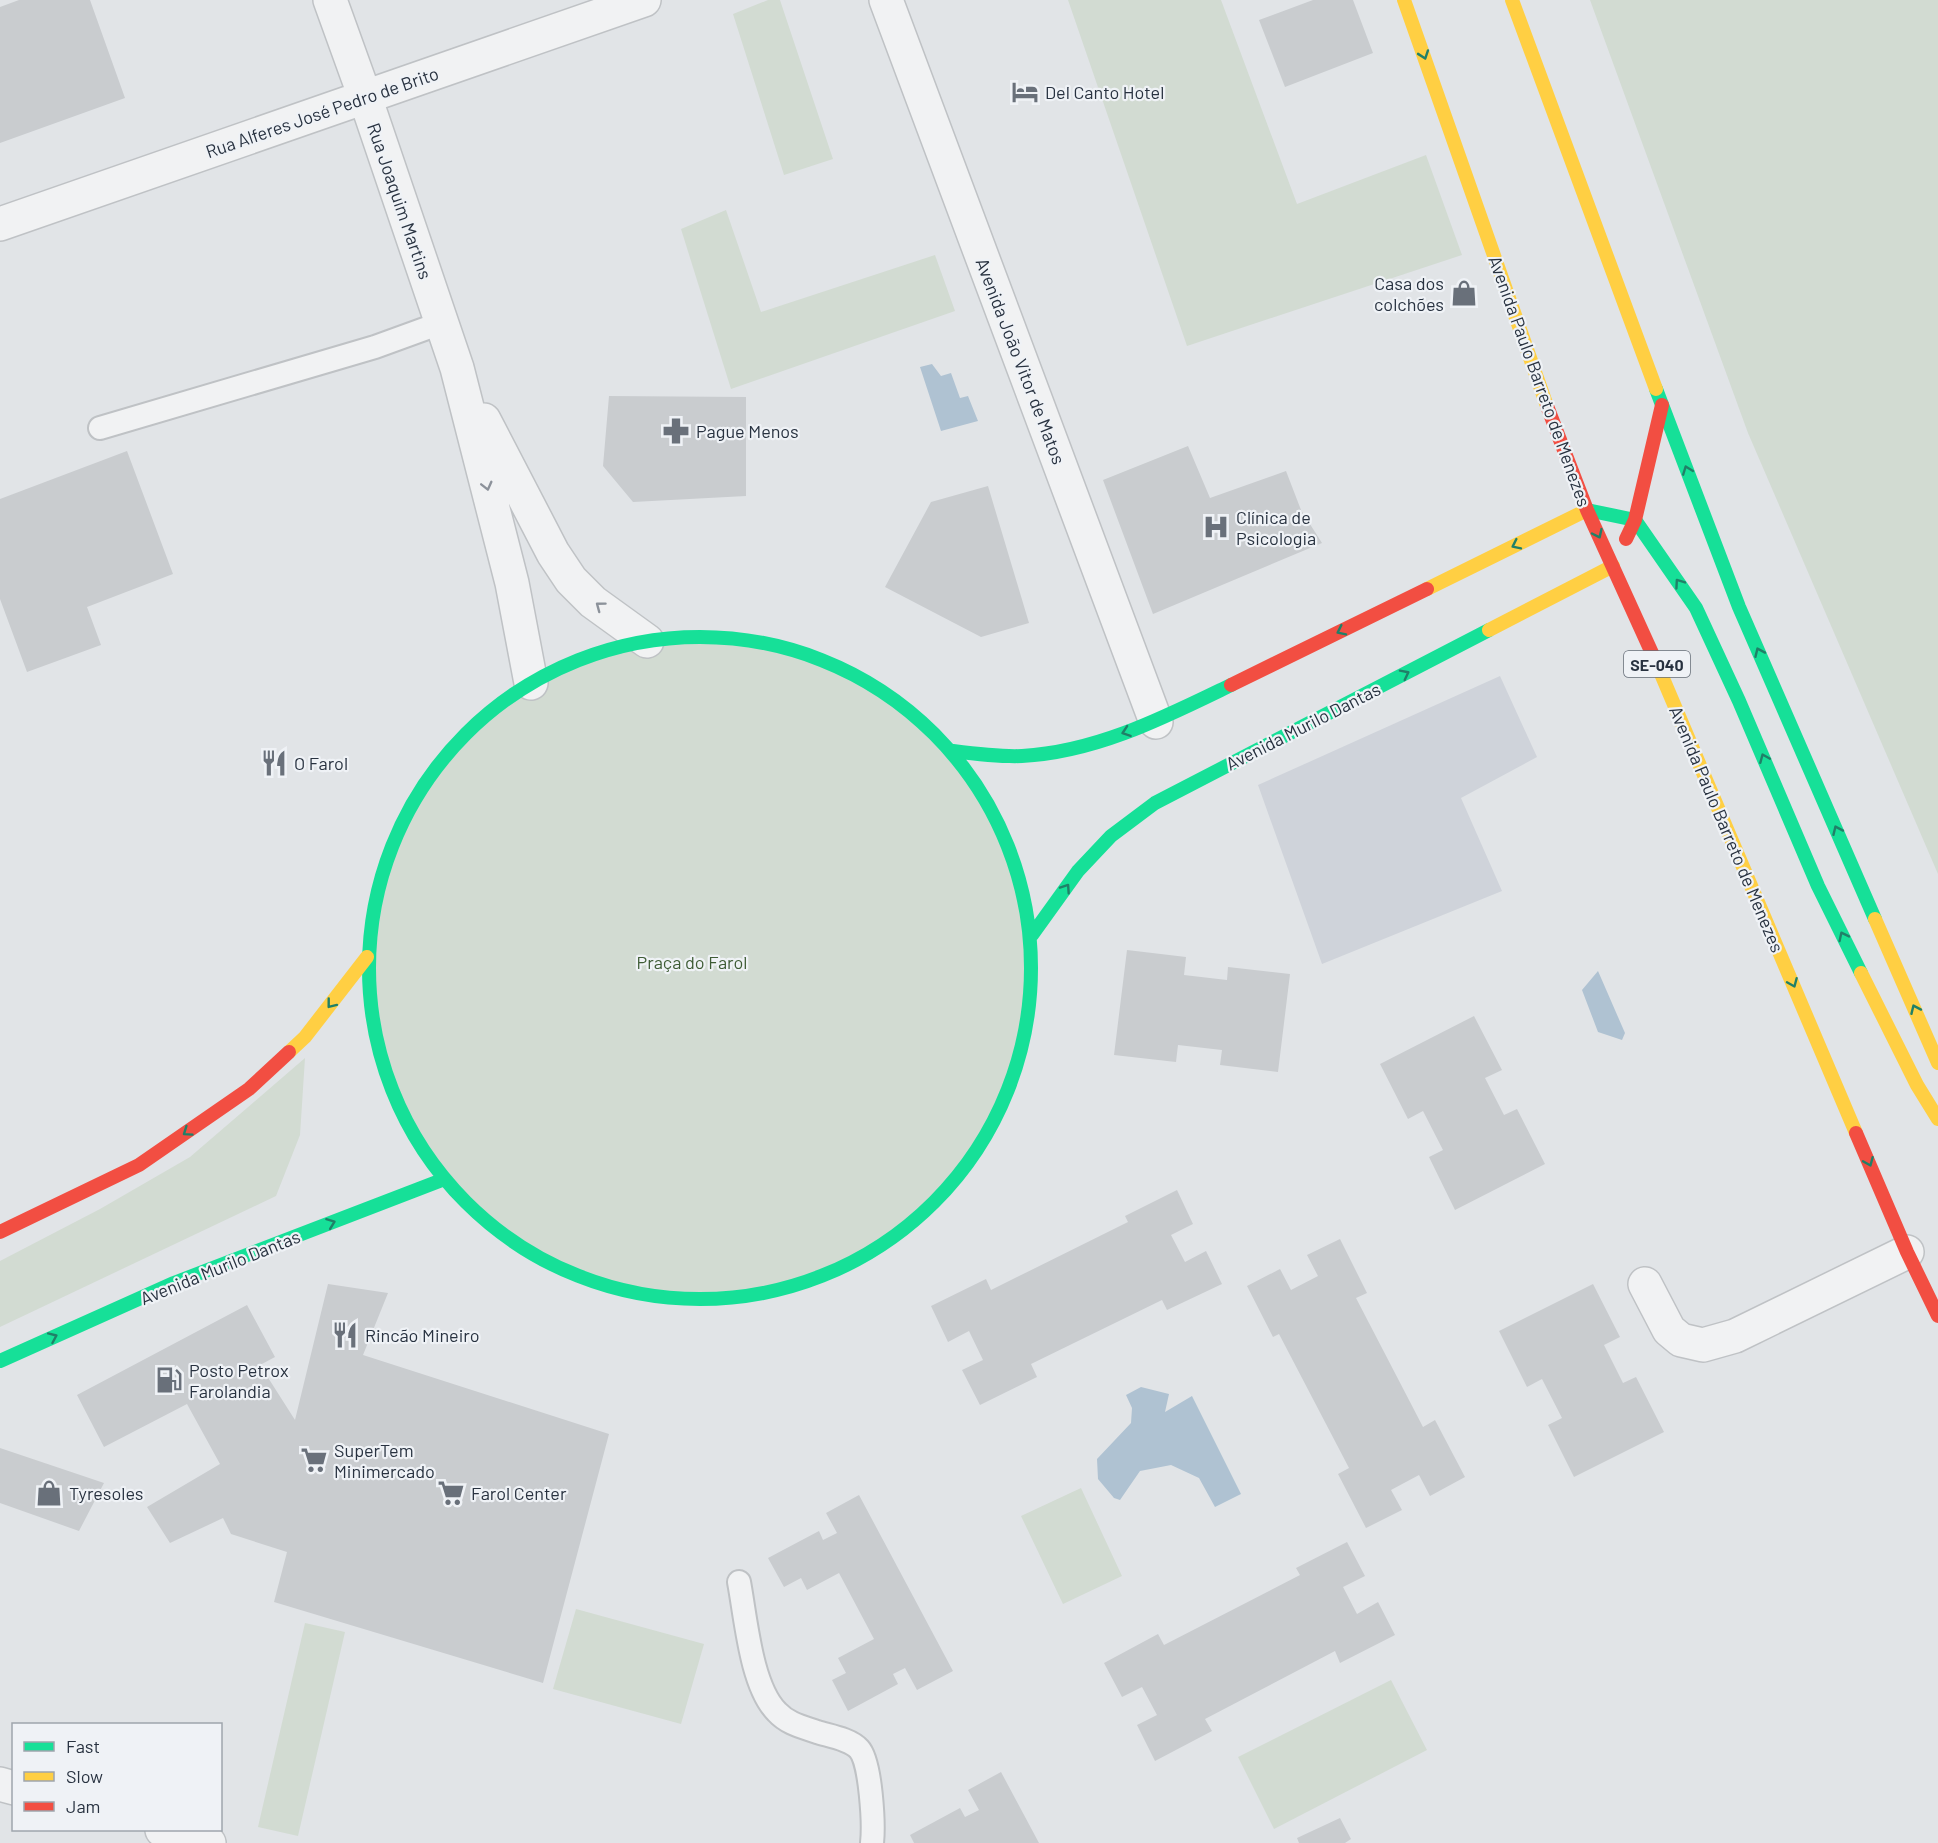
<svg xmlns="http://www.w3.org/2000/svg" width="1938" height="1843" viewBox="0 0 1938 1843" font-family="Barlow,sans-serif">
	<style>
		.built { fill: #cfd3da }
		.green { fill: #d2dbd2 }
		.water { fill: #afc2d2 }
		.building { fill: #c9cccf }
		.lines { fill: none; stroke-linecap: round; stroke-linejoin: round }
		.lane-casing { stroke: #bfc2c5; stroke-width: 26 }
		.street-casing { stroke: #bfc2c5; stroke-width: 36 }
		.lane { stroke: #f1f2f3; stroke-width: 22 }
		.street { stroke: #f1f2f3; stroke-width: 33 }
		.fast { stroke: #16e098; stroke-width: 14 }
		.slow { stroke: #ffcf43; stroke-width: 14 }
		.jam { stroke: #f24e42; stroke-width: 14 }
		.oneway { stroke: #208068 }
		.oneway2 { stroke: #8c929a }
		.labels { text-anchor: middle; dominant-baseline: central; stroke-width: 4.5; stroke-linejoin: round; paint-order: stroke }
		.shield { fill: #eff2f6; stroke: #646c77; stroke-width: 1.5 }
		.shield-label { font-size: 16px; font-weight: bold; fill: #283240 }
		.poi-label { font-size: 18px; fill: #283240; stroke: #eff2f6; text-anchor: start }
		.street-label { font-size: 18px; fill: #283240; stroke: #eff2f6 }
		.park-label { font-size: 18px; fill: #3e5c35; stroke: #eff2f6 }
	</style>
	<rect width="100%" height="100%" fill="#e1e4e7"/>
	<path class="built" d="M1500,676L1537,757L1461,798L1502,891L1322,964L1258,785Z"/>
	<path class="green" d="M768,0H780L833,159L784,175L733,14Z
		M1068,0H1221L1297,204L1426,155L1462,255L1187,346Z
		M1590,0H1938V874L1748,433Z
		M726,210L761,312L935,255L955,311L731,389L681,229Z
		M369 968a331 331 0 1 1 662 0a331 331 0 1 1-662 0Z
		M305,1058L300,1135L276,1196L0,1327V1261L100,1209L190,1157Z
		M1081,1488L1122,1576L1063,1604L1021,1516Z
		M576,1609L704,1644L681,1724L553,1689Z
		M305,1623L345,1632L298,1836L258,1827Z
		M1391,1680L1427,1750L1274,1829L1238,1757Z"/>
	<path class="water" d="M932,364L941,376L951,373L960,398L968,396L978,421L941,431L920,367Z
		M1598,971L1625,1033L1622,1040L1598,1032L1582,990Z
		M1141,1387L1169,1394L1165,1412L1192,1396L1241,1494L1215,1507L1199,1478L1171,1465L1140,1471L1120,1500L1114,1498L1098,1479L1097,1459L1131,1423L1132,1408L1126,1395Z"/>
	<path class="building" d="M19,0H90L125,98L0,143V7Z
		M1313,0H1353L1373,53L1285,87L1259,20Z
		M609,396L746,397V496L633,502L603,466Z
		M1188,446L1210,498L1286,471L1301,510L1322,543L1153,614L1103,480Z
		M127,451L173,574L87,607L101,645L27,672L0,599V499Z
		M988,486L1029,623L981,637L885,587L931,502Z
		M1127,950L1186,957L1184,975L1227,980L1228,967L1290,974L1278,1072L1220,1065L1222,1050L1178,1045L1176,1062L1114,1055Z
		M1474,1016L1502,1070L1485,1078L1504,1115L1517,1109L1545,1164L1455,1210L1429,1157L1443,1150L1423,1111L1408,1119L1380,1064Z
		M1177,1190L1193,1224L1171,1235L1185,1262L1206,1251L1222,1284L1167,1310L1162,1300L1031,1364L1037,1377L980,1405L962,1370L983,1360L969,1331L948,1342L931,1306L986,1279L991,1290L1128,1222L1125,1216Z
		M1340,1239L1367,1293L1356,1298L1423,1427L1435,1420L1465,1477L1430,1496L1419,1475L1391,1490L1402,1510L1366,1528L1338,1474L1349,1468L1279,1334L1273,1337L1247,1286L1280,1269L1291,1290L1318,1276L1307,1255Z
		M328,1284L388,1293L363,1355L609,1434L543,1683L274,1602L287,1552L231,1534L223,1518L170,1543L147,1507L220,1464L187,1404L104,1447L77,1395L247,1305L275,1357L260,1365L295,1420Z
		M1593,1284L1620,1337L1604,1345L1623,1383L1636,1377L1664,1432L1574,1477L1548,1425L1562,1418L1542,1379L1527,1387L1499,1331Z
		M0,1448L104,1483L79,1531L0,1503Z
		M859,1495L953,1671L917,1690L905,1668L893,1674L898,1684L848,1711L832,1680L846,1673L838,1658L874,1639L839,1573L807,1590L801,1578L784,1587L768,1558L819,1531L823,1540L837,1533L826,1513Z
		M1347,1542L1365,1576L1343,1587L1357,1614L1378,1602L1395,1635L1340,1663L1335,1651L1205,1719L1212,1731L1155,1761L1137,1725L1157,1715L1142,1687L1122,1697L1104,1663L1158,1634L1164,1645L1300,1575L1296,1568Z
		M1001,1772L1039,1843H914L910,1835L960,1808L965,1817L979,1810L968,1790Z
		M1340,1818L1351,1839L1345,1843H1299L1297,1838Z"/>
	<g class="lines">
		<g class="lane-casing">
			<path id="lane" d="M100,428L375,347L441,323
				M739,1582C746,1619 751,1686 777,1712C788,1724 803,1727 817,1732C830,1736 850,1739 859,1749C871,1762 874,1825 872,1843"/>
		</g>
		<g class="street-casing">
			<path id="street" d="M330,0L365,97L457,368L512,583L531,683
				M886,0L1156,722
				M0,224L644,0
				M484,420L553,553L571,580L593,602L647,641
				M1645,1284L1669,1330L1681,1340L1703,1345L1735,1336L1907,1252
				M0,1784L14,1788
				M162,1830L209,1843"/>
		</g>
		<use href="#lane" class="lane"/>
		<use href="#street" class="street"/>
		<path class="fast" d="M1656,389L1739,607L1875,919
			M1587,510L1635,520L1696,608L1739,701L1818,886L1861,973
			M369 968a331 331 0 1 1 662 0a331 331 0 1 1-662 0Z
			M953,751C976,754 999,757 1022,756C1097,752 1165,717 1231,685
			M1032,935L1078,871L1111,836L1155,803L1489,630
			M0,1361L174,1283L442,1180"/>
		<path class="slow" d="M1404,0L1547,406
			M1512,0L1656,389
			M1427,589L1587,510
			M1489,630L1613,566
			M1656,662L1856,1133
			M1875,919L1938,1063
			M1861,973L1917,1085L1938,1119
			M289,1052L305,1037L367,957"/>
		<path class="jam" d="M1547,406L1587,510L1656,662
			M1626,539L1635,520L1662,405
			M1231,685L1427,589
			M1856,1133L1907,1252L1938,1316
			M0,1232L139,1165L249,1089L289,1052"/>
	</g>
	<defs><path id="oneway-chevron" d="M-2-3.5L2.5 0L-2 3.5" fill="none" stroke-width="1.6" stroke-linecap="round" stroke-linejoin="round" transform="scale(1.5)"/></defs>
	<g class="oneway">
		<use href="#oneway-chevron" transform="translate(1424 55) rotate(71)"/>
		<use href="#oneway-chevron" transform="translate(1687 470) rotate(-111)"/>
		<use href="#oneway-chevron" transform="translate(1598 534) rotate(65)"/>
		<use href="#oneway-chevron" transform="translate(1516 545) rotate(154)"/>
		<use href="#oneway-chevron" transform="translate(1679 583) rotate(-125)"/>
		<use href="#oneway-chevron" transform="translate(1341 631) rotate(154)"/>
		<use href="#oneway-chevron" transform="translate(1759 652) rotate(-114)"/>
		<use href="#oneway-chevron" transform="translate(1405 674) rotate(-27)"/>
		<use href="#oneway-chevron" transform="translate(1126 732) rotate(161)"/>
		<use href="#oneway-chevron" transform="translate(1764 758) rotate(-113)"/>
		<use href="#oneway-chevron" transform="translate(1837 830) rotate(-114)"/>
		<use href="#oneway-chevron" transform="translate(1066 888) rotate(-56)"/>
		<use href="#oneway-chevron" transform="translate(1843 936) rotate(-116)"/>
		<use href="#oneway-chevron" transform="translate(1793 983) rotate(67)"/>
		<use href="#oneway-chevron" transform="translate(331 1004) rotate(128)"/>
		<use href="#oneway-chevron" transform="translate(1915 1009) rotate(-114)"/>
		<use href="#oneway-chevron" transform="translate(187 1132) rotate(145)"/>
		<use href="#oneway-chevron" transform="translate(1869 1162) rotate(67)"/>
		<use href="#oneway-chevron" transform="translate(331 1223) rotate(-21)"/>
		<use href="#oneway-chevron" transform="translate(53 1337) rotate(-24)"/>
	</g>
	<g class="oneway2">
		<use href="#oneway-chevron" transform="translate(487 486) rotate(76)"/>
		<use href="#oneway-chevron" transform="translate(600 606) rotate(-143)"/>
	</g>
	<defs>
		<g id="hotel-bare" transform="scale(2.07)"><path d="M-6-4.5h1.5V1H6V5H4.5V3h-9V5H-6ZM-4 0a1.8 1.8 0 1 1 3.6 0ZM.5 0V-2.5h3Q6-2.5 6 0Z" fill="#69707a" stroke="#eff2f6" stroke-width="2.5" paint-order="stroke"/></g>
		<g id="shop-bare" transform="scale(2.07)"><path d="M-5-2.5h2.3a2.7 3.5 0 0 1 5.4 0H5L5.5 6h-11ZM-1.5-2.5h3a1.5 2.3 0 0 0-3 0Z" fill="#69707a" stroke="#eff2f6" stroke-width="2.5" paint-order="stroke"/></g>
		<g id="pharmacy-bare" transform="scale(2.07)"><path d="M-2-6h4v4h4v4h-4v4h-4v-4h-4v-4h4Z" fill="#69707a" stroke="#eff2f6" stroke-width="2.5" paint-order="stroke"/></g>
		<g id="hospital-bare" transform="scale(2.07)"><path d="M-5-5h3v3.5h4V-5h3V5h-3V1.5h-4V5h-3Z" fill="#69707a" stroke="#eff2f6" stroke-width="2.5" paint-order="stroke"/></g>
		<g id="restaurant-bare" transform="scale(2.07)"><path d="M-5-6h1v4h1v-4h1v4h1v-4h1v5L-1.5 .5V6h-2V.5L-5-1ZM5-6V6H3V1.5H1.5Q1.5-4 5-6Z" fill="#69707a" stroke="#eff2f6" stroke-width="2.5" paint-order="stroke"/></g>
		<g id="fuel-bare" transform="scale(2.07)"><path d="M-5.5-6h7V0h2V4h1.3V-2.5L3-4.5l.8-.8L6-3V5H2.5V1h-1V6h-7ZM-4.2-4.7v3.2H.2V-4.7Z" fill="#69707a" stroke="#eff2f6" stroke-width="2.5" paint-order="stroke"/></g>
		<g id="supermarket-bare" transform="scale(2.07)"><path d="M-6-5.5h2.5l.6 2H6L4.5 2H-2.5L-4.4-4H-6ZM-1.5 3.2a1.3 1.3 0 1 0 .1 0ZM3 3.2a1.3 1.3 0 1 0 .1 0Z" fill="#69707a" stroke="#eff2f6" stroke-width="2.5" paint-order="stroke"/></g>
	</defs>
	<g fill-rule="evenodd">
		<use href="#hotel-bare" x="1025" y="92"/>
		<use href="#shop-bare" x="1464" y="293"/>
		<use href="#pharmacy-bare" x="676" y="431"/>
		<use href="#hospital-bare" x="1216" y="527"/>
		<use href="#restaurant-bare" x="274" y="763"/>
		<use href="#restaurant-bare" x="345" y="1335"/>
		<use href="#fuel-bare" x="169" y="1380"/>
		<use href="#supermarket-bare" x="314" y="1460"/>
		<use href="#shop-bare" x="49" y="1493"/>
		<use href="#supermarket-bare" x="451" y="1493"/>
	</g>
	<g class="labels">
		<rect class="shield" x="1624" y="651" width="66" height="26" rx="4.5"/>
		<g class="shield-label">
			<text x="1657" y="664">SE-040</text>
		</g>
		<g class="poi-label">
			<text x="1045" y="92">Del Canto Hotel</text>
			<text x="1444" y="283" text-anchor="end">Casa dos<tspan x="1444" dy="21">colchões</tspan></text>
			<text x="696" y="431">Pague Menos</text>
			<text x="1236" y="517">Clínica de<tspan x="1236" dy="21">Psicologia</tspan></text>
			<text x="294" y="763">O Farol</text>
			<text x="365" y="1335">Rincão Mineiro</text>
			<text x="189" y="1370">Posto Petrox<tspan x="189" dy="21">Farolandia</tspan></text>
			<text x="334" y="1450">SuperTem<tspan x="334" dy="21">Minimercado</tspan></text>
			<text x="69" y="1493">Tyresoles</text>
			<text x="471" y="1493">Farol Center</text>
		</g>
		<g class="street-label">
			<text transform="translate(322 112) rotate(-19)">Rua Alferes José Pedro de Brito</text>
			<text transform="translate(400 201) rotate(71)">Rua Joaquim Martins</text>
			<text transform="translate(1021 361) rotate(69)">Avenida João Vitor de Matos</text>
			<text transform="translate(1540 381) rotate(70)">Avenida Paulo Barreto de Menezes</text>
			<text transform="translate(1303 726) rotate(-27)">Avenida Murilo Dantas</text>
			<text transform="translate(1727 829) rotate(67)">Avenida Paulo Barreto de Menezes</text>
			<text transform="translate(220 1267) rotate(-22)">Avenida Murilo Dantas</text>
		</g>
		<g class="park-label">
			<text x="692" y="962">Praça do Farol</text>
		</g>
	</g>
	<rect x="12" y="1723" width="210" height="108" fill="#eff2f6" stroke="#9fa5ad" stroke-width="1.5"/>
	<rect x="24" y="1742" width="30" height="9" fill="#16e098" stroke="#9fa5ad" stroke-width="1.5"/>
	<text x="66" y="1753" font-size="18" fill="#283240">Fast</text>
	<rect x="24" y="1772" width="30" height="9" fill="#ffcf43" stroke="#9fa5ad" stroke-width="1.5"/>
	<text x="66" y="1783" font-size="18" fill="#283240">Slow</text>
	<rect x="24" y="1802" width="30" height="9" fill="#f24e42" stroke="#9fa5ad" stroke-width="1.5"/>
	<text x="66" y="1813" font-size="18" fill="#283240">Jam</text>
</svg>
